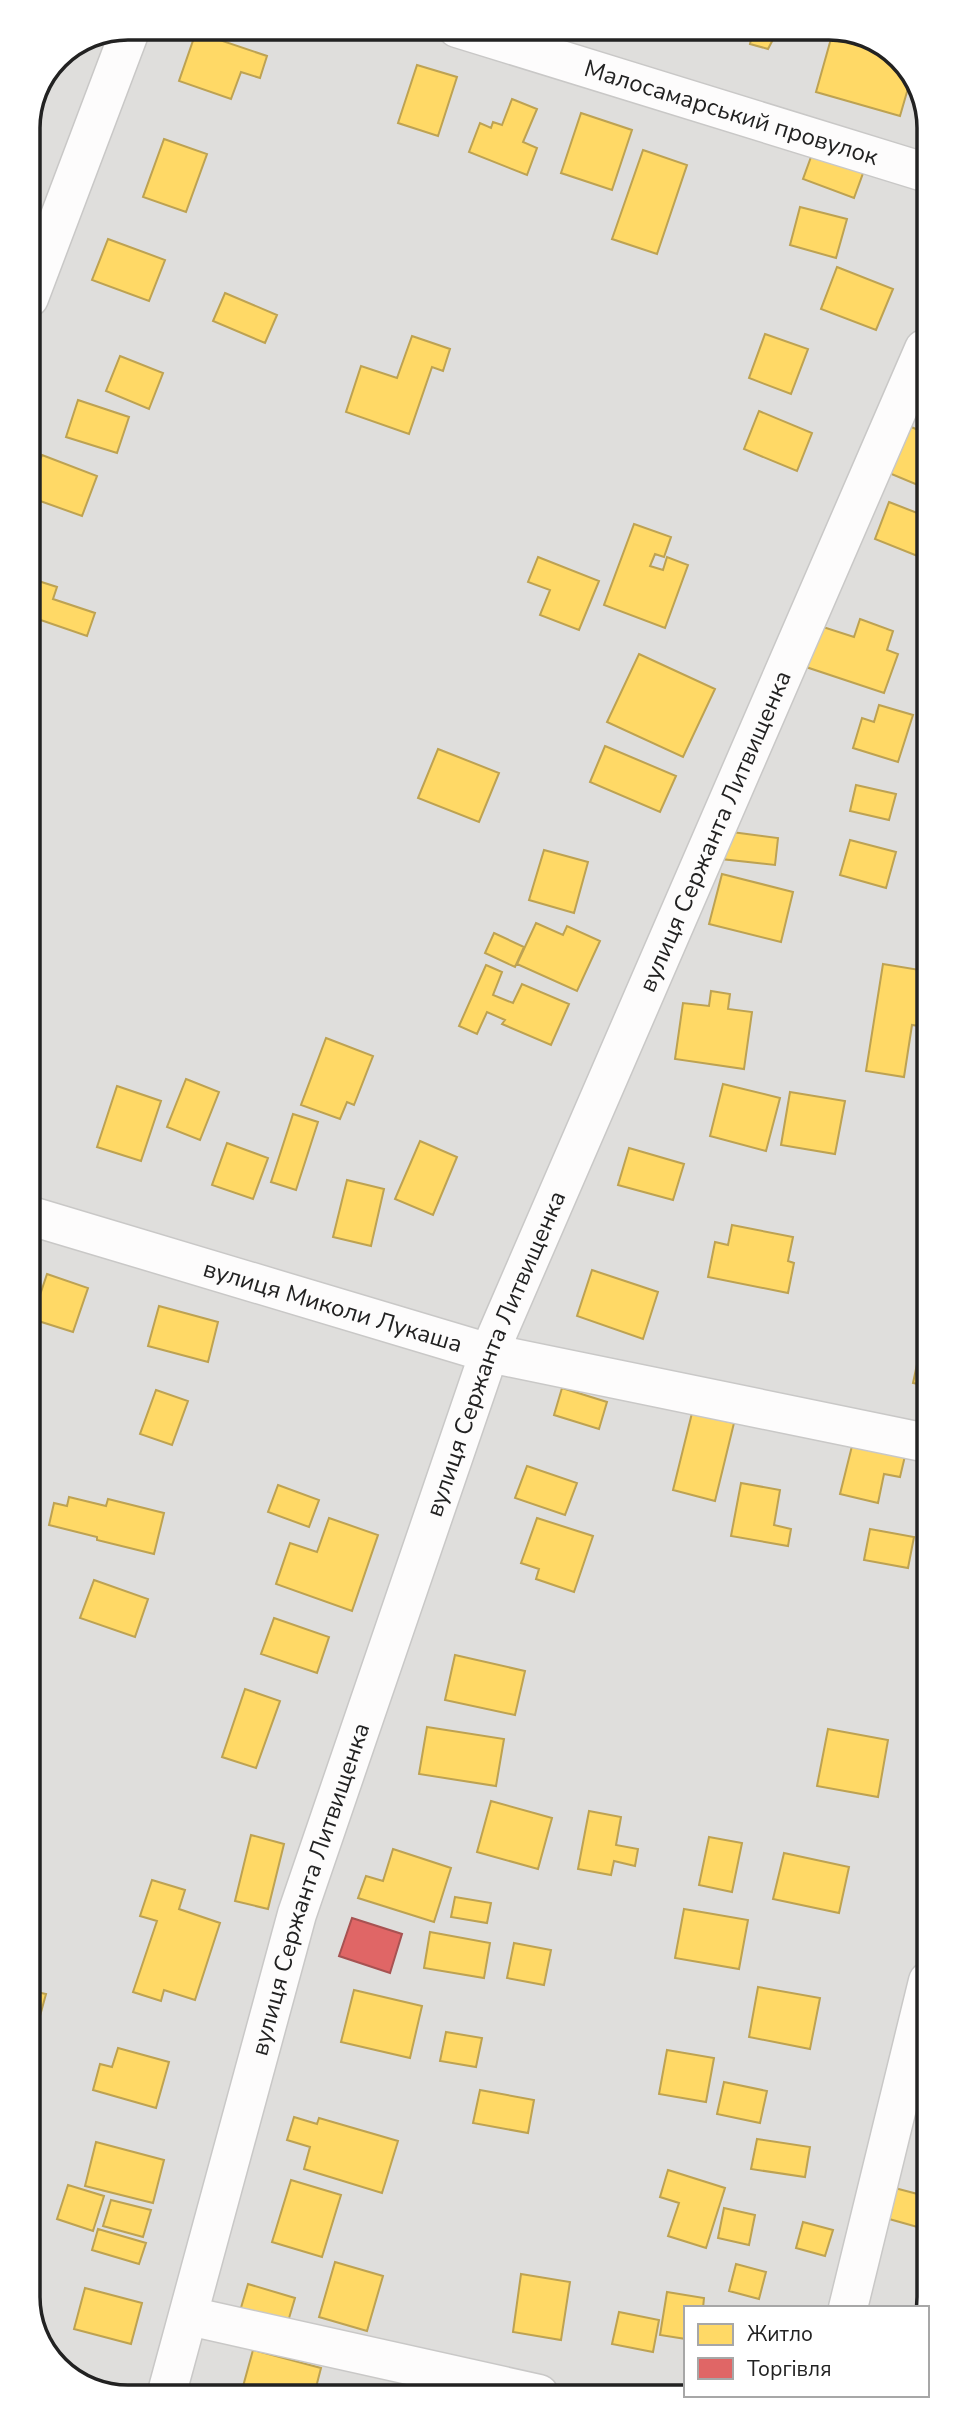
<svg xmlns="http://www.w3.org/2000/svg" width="957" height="2425" viewBox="0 0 957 2425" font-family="'Nunito Sans',sans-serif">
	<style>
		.residential { fill: #dfdedc }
		.homes { fill: #ffd966; stroke: #bda252; stroke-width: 2 }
		.shops { fill: #e06666; stroke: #a75252; stroke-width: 2 }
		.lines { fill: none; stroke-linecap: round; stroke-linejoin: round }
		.minor-casing { stroke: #c9c8c7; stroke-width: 41 }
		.minor { stroke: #fdfcfc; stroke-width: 38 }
		.labels { text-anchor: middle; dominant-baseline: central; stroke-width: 7; stroke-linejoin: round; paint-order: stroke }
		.street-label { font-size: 24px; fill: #222; stroke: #fff }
		.rim { fill: none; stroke: #222; stroke-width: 3.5 }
	</style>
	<rect width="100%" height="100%" fill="#f0eeeb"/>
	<path class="residential" d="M128,28H836L890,49L924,96L929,2298L926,2308H686V2393L121,2397L67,2376L33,2329L28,122L58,57Z"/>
	<path class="homes" d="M747,28H779L768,49L750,44L753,31Z
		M834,28L890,49L911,78L900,116L816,92Z
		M196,32L267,56L260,78L241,72L231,99L179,81Z
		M417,65L457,77L438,136L398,123Z
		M512,99L537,109L523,142L537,148L527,175L469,152L480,123L491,128L493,122L502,125Z
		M581,113L632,130L612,190L561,173Z
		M164,139L207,154L186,212L143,197Z
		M815,146L866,165L854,198L803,179Z
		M643,150L687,165L657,254L612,239Z
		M800,207L847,219L836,258L790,245Z
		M108,239L165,260L149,301L92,280Z
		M837,267L893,289L876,330L821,309Z
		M225,293L277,315L265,343L213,321Z
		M765,334L808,349L791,394L749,378Z
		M412,336L450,349L443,371L432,367L409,434L346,412L361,366L397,378Z
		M120,356L163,373L149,409L106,391Z
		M78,400L129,417L117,453L66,437Z
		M759,411L812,433L797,471L744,449Z
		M909,426L925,433V488L889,473Z
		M42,455L97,476L82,516L29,497V490Z
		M889,502L925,516V559L875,539Z
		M634,524L671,537L664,557L655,554L650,566L663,570L667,557L688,565L665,628L604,605Z
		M538,557L599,581L579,630L540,615L550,590L528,582Z
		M29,578L57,587L53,599L95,613L87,636L29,616Z
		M860,619L893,631L887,650L898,654L884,693L806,667L820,626L854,637Z
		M639,654L715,689L683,757L607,722Z
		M879,705L913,715L898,762L853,748L862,718L874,722Z
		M605,746L676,776L660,812L590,782Z
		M438,749L499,773L479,822L418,798Z
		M856,785L896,794L889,820L850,811Z
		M724,831L778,838L775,865L721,859Z
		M850,840L896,852L886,888L840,875Z
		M544,850L588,862L574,913L529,900Z
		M722,874L793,892L781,942L709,924Z
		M536,923L563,935L567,926L600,941L577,991L517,964Z
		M494,933L524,947L515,967L485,953Z
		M883,964L926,971V1027L912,1025L904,1077L866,1071Z
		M486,965L502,972L493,995L513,1003L522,984L569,1004L551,1045L502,1024L505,1020L487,1012L477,1034L459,1026Z
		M711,991L730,994L728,1009L752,1012L744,1069L675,1059L683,1003L709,1006Z
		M326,1038L373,1056L354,1105L347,1102L340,1119L301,1105Z
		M186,1079L219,1092L200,1140L167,1127Z
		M723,1084L780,1098L766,1151L710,1136Z
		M117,1086L161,1101L141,1161L97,1147Z
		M790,1092L845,1101L835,1154L781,1145Z
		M293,1114L318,1122L296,1190L271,1182Z
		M420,1141L457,1157L433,1215L395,1199Z
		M227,1143L268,1158L253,1199L212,1185Z
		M629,1148L684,1164L673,1200L618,1185Z
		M347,1180L384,1189L371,1246L333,1237Z
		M732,1225L793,1237L788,1261L794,1263L788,1293L708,1277L715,1242L728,1245Z
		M592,1270L658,1292L643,1339L577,1316Z
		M47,1274L88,1288L73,1332L32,1319Z
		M159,1306L218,1322L208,1362L148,1346Z
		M925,1327H927V1386L913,1383Z
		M562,1388L607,1402L599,1429L554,1415Z
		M156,1390L188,1401L172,1445L140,1434Z
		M692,1413L734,1423L715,1501L673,1490Z
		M854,1438L905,1456L900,1477L884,1474L878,1503L840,1494Z
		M527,1466L577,1483L565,1515L515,1498Z
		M741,1483L780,1490L774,1525L791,1529L788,1546L731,1536Z
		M278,1485L319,1500L309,1527L268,1512Z
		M69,1497L106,1506L108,1499L164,1513L154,1554L97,1540V1537L49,1525L54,1503L67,1506Z
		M329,1518L378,1535L352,1611L276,1584L290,1543L317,1552Z
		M537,1518L593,1536L574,1592L536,1579L539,1569L521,1563Z
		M870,1529L914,1537L908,1568L864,1560Z
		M94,1580L148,1599L135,1637L80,1618Z
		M274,1618L329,1637L317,1673L261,1654Z
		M455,1655L525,1671L515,1715L445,1700Z
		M245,1689L280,1701L256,1768L222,1757Z
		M427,1727L504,1739L496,1786L419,1774Z
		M828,1729L888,1740L878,1797L817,1786Z
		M491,1801L552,1818L538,1869L477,1852Z
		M589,1811L621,1817L616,1845L638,1849L635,1866L614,1861L611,1875L578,1869Z
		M251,1835L284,1844L268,1909L235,1901Z
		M709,1837L742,1843L732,1892L699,1885Z
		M393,1849L451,1868L434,1922L358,1898L366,1876L383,1881Z
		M784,1853L849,1867L839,1913L773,1899Z
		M152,1880L185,1890L179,1909L220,1923L195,2000L164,1990L161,2001L133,1992L157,1921L140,1916Z
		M455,1897L491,1903L487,1923L451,1917Z
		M684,1909L748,1920L739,1969L675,1958Z
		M430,1932L490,1943L484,1978L424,1968Z
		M514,1943L551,1950L544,1985L507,1978Z
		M758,1987L820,1998L810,2049L749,2037Z
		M354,1990L422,2006L410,2058L341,2042Z
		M32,1991L46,1994L35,2034L33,2033Z
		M446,2032L482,2038L476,2067L440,2061Z
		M118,2048L169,2062L156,2108L93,2090L100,2064L112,2067Z
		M667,2050L714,2058L706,2102L659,2094Z
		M724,2082L767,2091L760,2123L717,2114Z
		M480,2090L534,2100L528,2133L473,2123Z
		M294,2117L317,2124L319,2118L398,2141L382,2193L304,2169L310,2147L287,2140Z
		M757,2139L810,2147L805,2177L751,2169Z
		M96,2142L164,2160L153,2203L85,2186Z
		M668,2170L725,2188L706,2248L668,2236L679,2203L660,2197Z
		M291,2180L341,2195L322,2257L272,2242Z
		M68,2185L104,2196L93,2231L57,2219Z
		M891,2187L929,2197L921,2228L882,2217Z
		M111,2200L151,2210L143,2237L103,2226Z
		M724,2208L755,2215L749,2245L718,2238Z
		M803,2222L833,2230L825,2256L796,2248Z
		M98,2229L146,2243L139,2264L92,2250Z
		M335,2262L383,2276L367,2331L319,2317Z
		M736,2264L766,2272L759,2299L729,2291Z
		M521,2274L570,2282L561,2340L513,2332Z
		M248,2284L295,2298L287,2325L240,2311Z
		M85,2288L142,2303L131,2344L74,2329Z
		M667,2292L704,2298L703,2308H686V2339L660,2335Z
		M619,2312L659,2320L653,2352L612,2344Z
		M253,2350L321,2368L314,2395L263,2396L242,2390Z"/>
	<path class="shops" d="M352,1918L402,1934L390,1973L339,1956Z"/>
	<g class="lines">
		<g class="minor-casing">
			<g id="minor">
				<path id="s1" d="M457,28L924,172"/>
				<path d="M29,298L131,28"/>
				<path id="s2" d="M31,1216L489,1353L927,1443"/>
				<path d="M848,2308L928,1981"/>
				<path d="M189,2316L539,2394"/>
				<path id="s3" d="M166,2396L297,1914L489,1353L924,349"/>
			</g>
		</g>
		<use href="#minor" class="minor"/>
	</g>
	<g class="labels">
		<g class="street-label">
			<text stroke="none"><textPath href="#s1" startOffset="287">Малосамарський провулок</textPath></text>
			<text stroke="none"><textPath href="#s3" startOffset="1661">вулиця Сержанта Литвищенка</textPath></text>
			<text stroke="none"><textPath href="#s2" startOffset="315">вулиця Миколи Лукаша</textPath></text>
			<text stroke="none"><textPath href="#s3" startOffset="1094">вулиця Сержанта Литвищенка</textPath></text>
			<text stroke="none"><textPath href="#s3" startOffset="527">вулиця Сержанта Литвищенка</textPath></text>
		</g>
	</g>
	<path d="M0 0H957V2425H0ZM128 40H829A88 88 0 0 1 917 128V2297A88 88 0 0 1 829 2385H128A88 88 0 0 1 40 2297V128A88 88 0 0 1 128 40Z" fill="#fff" fill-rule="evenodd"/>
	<path class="rim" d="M128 40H829A88 88 0 0 1 917 128V2297A88 88 0 0 1 829 2385H128A88 88 0 0 1 40 2297V128A88 88 0 0 1 128 40Z"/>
	<rect x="684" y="2306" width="245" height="91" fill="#ffffff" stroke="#a7a7a7" stroke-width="2"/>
	<rect x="698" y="2324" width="35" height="21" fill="#ffd966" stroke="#a7a7a7" stroke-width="2"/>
	<text x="747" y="2341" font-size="21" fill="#222222">Житло</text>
	<rect x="698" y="2358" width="35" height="21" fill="#e06666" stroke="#a7a7a7" stroke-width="2"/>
	<text x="747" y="2376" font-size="21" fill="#222222">Торгівля</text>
</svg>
